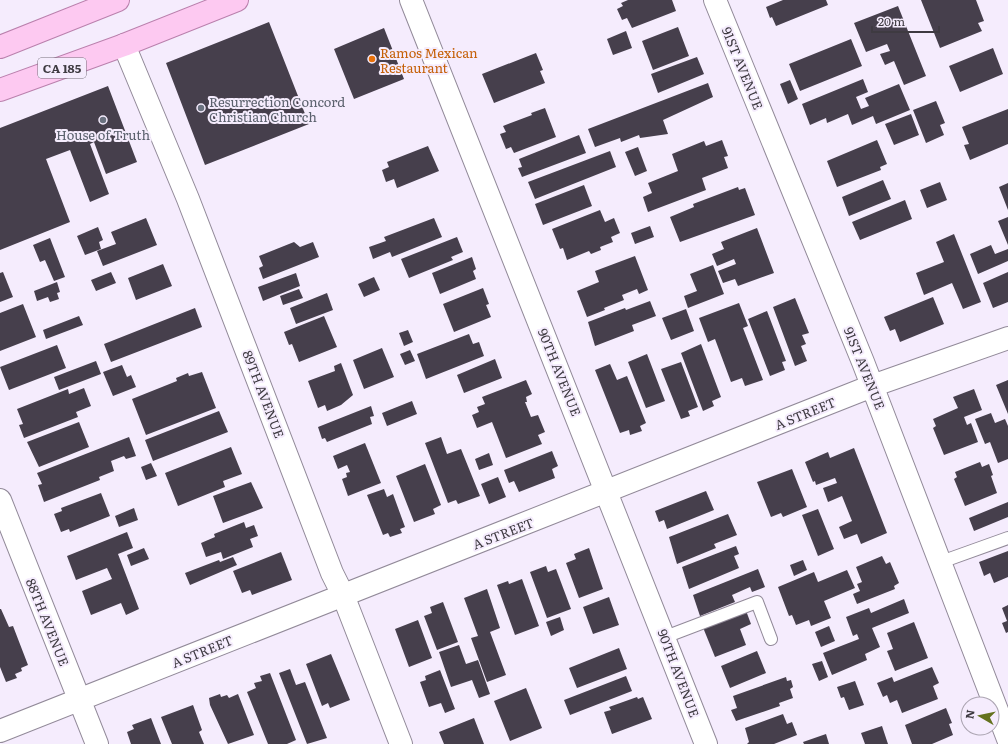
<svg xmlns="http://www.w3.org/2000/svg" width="1008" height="744" viewBox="0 0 1008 744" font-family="Literata,serif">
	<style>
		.building { fill: #463f4c }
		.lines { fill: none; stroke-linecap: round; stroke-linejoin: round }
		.service-casing { stroke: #928a99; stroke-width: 14 }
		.minor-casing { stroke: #928a99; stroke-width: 24 }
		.primary-casing { stroke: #ba80ad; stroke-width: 24 }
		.service { stroke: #fff; stroke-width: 12 }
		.minor { stroke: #fff; stroke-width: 22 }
		.primary { stroke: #fdc9f1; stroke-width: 22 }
		.food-dot { fill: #e8710a; stroke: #f5ecfd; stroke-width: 1.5 }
		.worship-dot { fill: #6b7280; stroke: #f5ecfd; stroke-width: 1.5 }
		.labels { text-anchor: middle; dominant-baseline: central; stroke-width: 4; stroke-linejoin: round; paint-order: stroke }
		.shield { fill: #f5ecfd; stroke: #756f79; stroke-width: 1 }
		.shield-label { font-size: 12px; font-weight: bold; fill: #3e3a41 }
		.food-label { font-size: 13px; fill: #c56008; stroke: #f5ecfd; text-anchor: start }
		.street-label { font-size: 13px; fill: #3e3a41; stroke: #f5ecfd }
		.worship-label { font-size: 13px; fill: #5b616d; stroke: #f5ecfd; text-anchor: start }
	</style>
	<rect width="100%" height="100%" fill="#f5ecfd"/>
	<path class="building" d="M628,0H672L676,11L632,28L627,18L622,20L617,9L623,6L621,3Z
		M783,0H826L828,5L776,26L772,17L770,18L766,7Z
		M921,0H976L984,21L978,23L982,31L940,48Z
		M898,6L926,76L904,85L894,61L885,65L880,54L890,51L887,44L866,52L854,23Z
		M269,22L309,124L205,165L166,63Z
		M678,27L689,56L653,70L642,41Z
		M384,28L404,79L354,99L334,49Z
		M626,31L632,48L613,55L607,39Z
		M851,39L862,66L800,91L789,64Z
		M993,48L1003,74L960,92L949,66Z
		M536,53L543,70L540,71L545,83L494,103L482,74Z
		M697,57L704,74L658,93L651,74Z
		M863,79L868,92L856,97L861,109L869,106L865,98L899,84L910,110L876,124L873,116L852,125L848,114L827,123L826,118L810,125L802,104Z
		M790,80L798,99L788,104L780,84Z
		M708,83L713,97L663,120L668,134L640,138L639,135L621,142L620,138L595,147L588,129Z
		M108,86L137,162L106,174L94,142L90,144L109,194L90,202L70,150L46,159L70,222L0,250V128Z
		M936,101L945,123L940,125L944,135L926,143L913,110Z
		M545,108L556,137L514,153L511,147L506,149L500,134L506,132L503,126L532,115L531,113Z
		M1008,109V144L970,160L964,145L969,144L962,127Z
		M911,114L919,135L894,145L885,124Z
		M579,135L586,153L522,177L518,168L522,167L519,159Z
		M722,140L728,156L724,157L728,168L702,178L706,190L648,212L643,197L652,193L648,183L678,171L672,154L704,141L706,146Z
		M877,140L887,164L880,167L881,170L837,187L827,161Z
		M428,146L439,171L397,188L394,179L386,182L382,170L389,167L387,162Z
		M638,147L647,171L635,176L625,152Z
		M610,151L616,167L535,199L528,182Z
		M883,180L891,199L849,216L842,197Z
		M940,182L947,200L927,208L920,190Z
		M1008,183V210L999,187Z
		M584,185L592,206L543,225L535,204Z
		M738,187L739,190L745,188L755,215L680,242L670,217L694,207L693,204Z
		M905,200L912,219L860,240L852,222Z
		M600,210L605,222L614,218L620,233L611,237L613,242L600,247L601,250L591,254L589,251L567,260L563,248L560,249L552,229Z
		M1008,217V245L998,221Z
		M146,218L157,245L103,266L97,251L116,244L111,232Z
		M434,218L442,237L392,257L390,252L373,259L369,247L386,241L384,237Z
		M650,226L654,237L635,244L631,233Z
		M98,227L103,240L99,242L101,249L85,255L77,236Z
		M757,228L774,273L738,286L735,279L723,283L718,271L736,264L734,259L717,266L712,254L724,249L721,242Z
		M954,234L981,302L963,309L952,283L924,295L916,273L944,262L936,242Z
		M457,237L463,252L451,257L453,260L409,278L401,259Z
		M50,238L65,277L54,281L45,260L40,262L33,245Z
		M294,242L300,247L313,242L319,257L263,279L259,268L263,266L259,256Z
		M991,245L995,254L1008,249V261L978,274L970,254Z
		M635,256L648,290L639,294L637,289L622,295L624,300L604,308L605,310L587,317L577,291L599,282L595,271Z
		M472,257L476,269L473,271L476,279L440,294L432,273Z
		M163,264L172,286L136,300L128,278Z
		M713,265L724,294L688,308L684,296L697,291L690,274Z
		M3,272L13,297L0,302V273Z
		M111,272L116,283L96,291L91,280Z
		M1008,272V302L993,308L983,283Z
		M296,273L300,286L263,301L258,287Z
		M374,277L380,290L364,297L358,284Z
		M57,282L60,292L57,293L59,299L50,302L48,297L37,301L34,291Z
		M483,288L489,304L486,305L491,317L454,332L443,304Z
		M299,289L303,298L283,305L280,296Z
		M327,293L333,310L296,324L290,308Z
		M933,297L944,324L900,342L895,329L890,331L884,317Z
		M795,298L809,333L802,335L806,344L801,346L807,361L795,366L773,307Z
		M650,301L656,316L632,325L634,331L595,346L588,322L625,308L626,310Z
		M739,303L748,326L743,328L763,380L745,386L742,378L731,382L715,339L708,342L699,318Z
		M23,304L36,337L0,351V313Z
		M195,308L202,327L111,362L104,344Z
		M686,309L694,331L671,340L662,318Z
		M767,311L786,361L782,362L785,370L770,376L748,319Z
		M79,316L83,325L46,339L43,330Z
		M324,316L337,347L299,362L292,344L289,345L284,332Z
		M408,330L413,342L404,346L399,333Z
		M469,334L473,344L479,342L484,356L426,379L417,354Z
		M701,344L721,397L712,401L714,406L703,411L681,353Z
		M57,345L66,368L9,390L0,367Z
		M382,348L394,377L364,389L353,360Z
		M410,350L415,361L405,365L400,354Z
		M647,354L665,401L646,408L628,362Z
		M495,359L502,378L464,393L457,375Z
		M96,361L101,374L59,390L54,377Z
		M681,362L698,407L688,411L690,416L681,419L661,369Z
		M341,363L353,395L341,405L327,411L325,405L318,408L308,381L335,371L334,366Z
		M610,364L617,380L627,376L646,423L640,426L642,431L630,435L629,430L620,433L595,370Z
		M122,365L127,377L131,375L136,387L113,396L103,372Z
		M202,372L216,408L146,435L132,399L177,381L176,378L188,373L189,376Z
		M526,380L532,394L526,397L527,402H525L531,417L538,415L545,432L538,435L542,444L506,458L492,422L477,428L472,415L479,412L477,407L485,404L482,397Z
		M1008,380V414L996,385Z
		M84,388L91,406L76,412L78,417L24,438L19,425L23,424L17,409L68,389L69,394Z
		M974,389L982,410L964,417L967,425L971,423L978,442L944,455L933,428L936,426L933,419L958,408L953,397Z
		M412,401L417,414L387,426L382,413Z
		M371,406L374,416L370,417L372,424L327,442L325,438L322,439L318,427Z
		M219,411L228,432L153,461L145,440Z
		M991,413L995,423L1005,419L1008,426V459L998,463L990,442L985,444L975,419Z
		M79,422L89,447L39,467L27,442Z
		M129,437L136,456L126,459L124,456L111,461L114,471L99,477L100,480L44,502L38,485L42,484L37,473Z
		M441,437L447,454L461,449L480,496L458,504L456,500L448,503L425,443Z
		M365,443L381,483L348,496L342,479L347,477L346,473L350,472L347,465L338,469L333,456Z
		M231,447L242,474L223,481L225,487L178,506L165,473Z
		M854,448L887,533L861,544L857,534L844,539L839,527L852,521L842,496L828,502L823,488L837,483L835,478L816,485L815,481L813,482L805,462L828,452L830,458Z
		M552,451L558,466L552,469L555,478L519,492L514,481L509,483L504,470Z
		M489,453L493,465L479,470L475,459Z
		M980,462L982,467L989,464L993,475L991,476L997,493L965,506L954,479L957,477L955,472Z
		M151,463L157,476L146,480L141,467Z
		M425,464L441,505L433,509L435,514L414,522L396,476Z
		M792,469L807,507L783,517L781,513L771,517L757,482Z
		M498,477L506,497L489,504L481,484Z
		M251,482L263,508L223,523L213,496Z
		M384,489L387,497L393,494L405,527L400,529L402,533L390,537L388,533L383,535L367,495Z
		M706,491L714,510L667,529L664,520L659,522L655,511Z
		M101,493L110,516L70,532L69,529L61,532L54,514L62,511L61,508Z
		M1008,502V517L974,531L969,518Z
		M134,508L138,520L119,527L115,516Z
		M818,509L834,549L818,556L802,515Z
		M728,514L737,535L714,544L716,548L677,564L669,537Z
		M244,522L246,528L254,525L258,536L250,539L253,547L223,559L221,552L206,557L201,543L215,537L214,534Z
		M127,532L133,548L118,554L139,609L126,615L121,603L91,615L82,591L112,579L107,568L76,580L67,556Z
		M736,546L739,554L734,556L739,568L689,589L682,567Z
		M144,548L149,559L131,566L127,555Z
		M589,548L603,589L579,598L566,563L576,559L574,554Z
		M1008,551V577L994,583L990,573L984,576L979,562Z
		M281,552L292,580L252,595L250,590L242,593L233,571Z
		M882,556L886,564L890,562L899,583L894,586L895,589L857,604L853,594L860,591L857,584L862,582L856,567Z
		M233,557L237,565L190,585L185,573L219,560L220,562Z
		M803,560L807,570L794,576L790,565Z
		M546,566L548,572L556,569L571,609L547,618L530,572Z
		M758,569L765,587L752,592L750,587L732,595L735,602L700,616L693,595Z
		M847,570L855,588L824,601L831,618L811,626L809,620L796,625L792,615L789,616L778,587L814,572L818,582Z
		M522,579L539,626L515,635L497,585L508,581L509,584Z
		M487,589L500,628L490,632L506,675L487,682L471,638L478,636L464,598Z
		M609,597L619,625L593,634L583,607Z
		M904,599L909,613L872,628L880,647L865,654L867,660L832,675L823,653L859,639L857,634L853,636L846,617L869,608L871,613Z
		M443,602L458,642L437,650L424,616L432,613L430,607Z
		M1008,605V632L1006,633L1002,623L1007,621L1002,608Z
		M745,608L751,624L740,629L746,645L715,657L702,625Z
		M0,609H1L9,627L13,626L28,665L21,668L22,671L15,674L17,678L6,682L0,667Z
		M560,617L564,630L551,636L546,622Z
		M418,620L432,658L409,667L395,629Z
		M914,622L928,658L895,671L887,651L893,649L887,633Z
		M829,626L835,641L821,647L815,632Z
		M459,645L466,664L478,660L490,694L479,698L472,680L451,687L439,652Z
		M619,648L627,669L577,688L569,668Z
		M757,651L766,673L730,688L721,666Z
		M331,654L350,700L330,708L328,703L322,706L306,664Z
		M822,661L828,677L819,681L812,664Z
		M932,667L939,683L933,686L938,699L902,713L897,700L890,703L887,695L883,697L877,683L892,677L894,682Z
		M290,669L296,685L305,682L327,738L307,744L279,673Z
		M440,670L455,709L445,713L441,703L429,707L420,682L426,680L425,676Z
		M270,673L296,740L287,744H268L247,692L256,688L254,683L262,681L260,676Z
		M626,676L632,691L570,715L564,700Z
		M786,677L787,681L791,680L793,687L790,689L793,698L779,703L780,706L736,721L731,710L737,708L733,696Z
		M855,681L864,705L849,710L844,697L841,698L837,687Z
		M526,688L542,728L510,741L494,701Z
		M220,694L221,697L227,695L229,698L238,694L254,735L228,744L210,705L209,698Z
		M637,697L638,699L643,697L652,719L612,734L604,712L611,710L609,707Z
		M193,705L202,730L199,732L204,744H172L161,717Z
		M946,708L952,723L949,724L953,735L932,744H912L905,725Z
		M783,714L787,724L792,722L797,735L774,744H747L749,742L745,728Z
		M151,718L161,744H131L127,732L134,729L132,725Z
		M474,718L484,744H444L439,732Z
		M882,726L888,744H865L861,733Z
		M826,734L829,744H804L803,742Z"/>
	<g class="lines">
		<g class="service-casing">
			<path id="service" d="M941,562L1008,538
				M665,637L757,602L771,639"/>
		</g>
		<g class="minor-casing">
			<path id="minor" d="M411,0L706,744
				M715,0L863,362L1008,739
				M124,45L188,199L332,573L343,595L401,744
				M0,500L97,744
				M0,731L872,386L1008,338"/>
		</g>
		<g class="primary-casing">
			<path id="primary" d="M0,47L118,0
				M0,90L124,45L237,0"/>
		</g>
		<use href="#service" class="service"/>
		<use href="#minor" class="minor"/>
		<use href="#primary" class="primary"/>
	</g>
	<circle class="food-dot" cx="372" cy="59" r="4"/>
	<g class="worship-dot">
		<circle cx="201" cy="108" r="4"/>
		<circle cx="103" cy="120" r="4"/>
	</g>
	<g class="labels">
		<rect class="shield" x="38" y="58" width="48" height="20" rx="3"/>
		<g class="shield-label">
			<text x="62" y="68">CA 185</text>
		</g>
		<g class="food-label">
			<text x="380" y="52">Ramos Mexican<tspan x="380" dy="15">Restaurant</tspan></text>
		</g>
		<g class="street-label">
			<text transform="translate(743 68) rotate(68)">91ST AVENUE</text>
			<text transform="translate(865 368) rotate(68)">91ST AVENUE</text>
			<text transform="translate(560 372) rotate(68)">90TH AVENUE</text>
			<text transform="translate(264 394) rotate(69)">89TH AVENUE</text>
			<text transform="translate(805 413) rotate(-22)">A STREET</text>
			<text transform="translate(503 533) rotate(-21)">A STREET</text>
			<text transform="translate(48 622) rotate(68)">88TH AVENUE</text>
			<text transform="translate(202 651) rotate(-22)">A STREET</text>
			<text transform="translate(679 673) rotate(69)">90TH AVENUE</text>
		</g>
		<g class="worship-label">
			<text x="209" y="101">Resurrection Concord<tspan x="209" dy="15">Christian Church</tspan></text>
			<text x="103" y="134" text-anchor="middle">House of Truth</text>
		</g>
	</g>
	<g transform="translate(980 716) rotate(279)"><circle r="19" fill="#f5ecfd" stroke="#aca5b2"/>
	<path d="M0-3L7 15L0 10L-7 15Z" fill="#64721e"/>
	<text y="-6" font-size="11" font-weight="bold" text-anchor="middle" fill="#3e3a41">N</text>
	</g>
	<path d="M872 26v6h67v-6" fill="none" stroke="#3e3a41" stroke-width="2"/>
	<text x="878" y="26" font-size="12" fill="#3e3a41" stroke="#f5ecfd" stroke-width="3" paint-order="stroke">20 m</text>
</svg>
